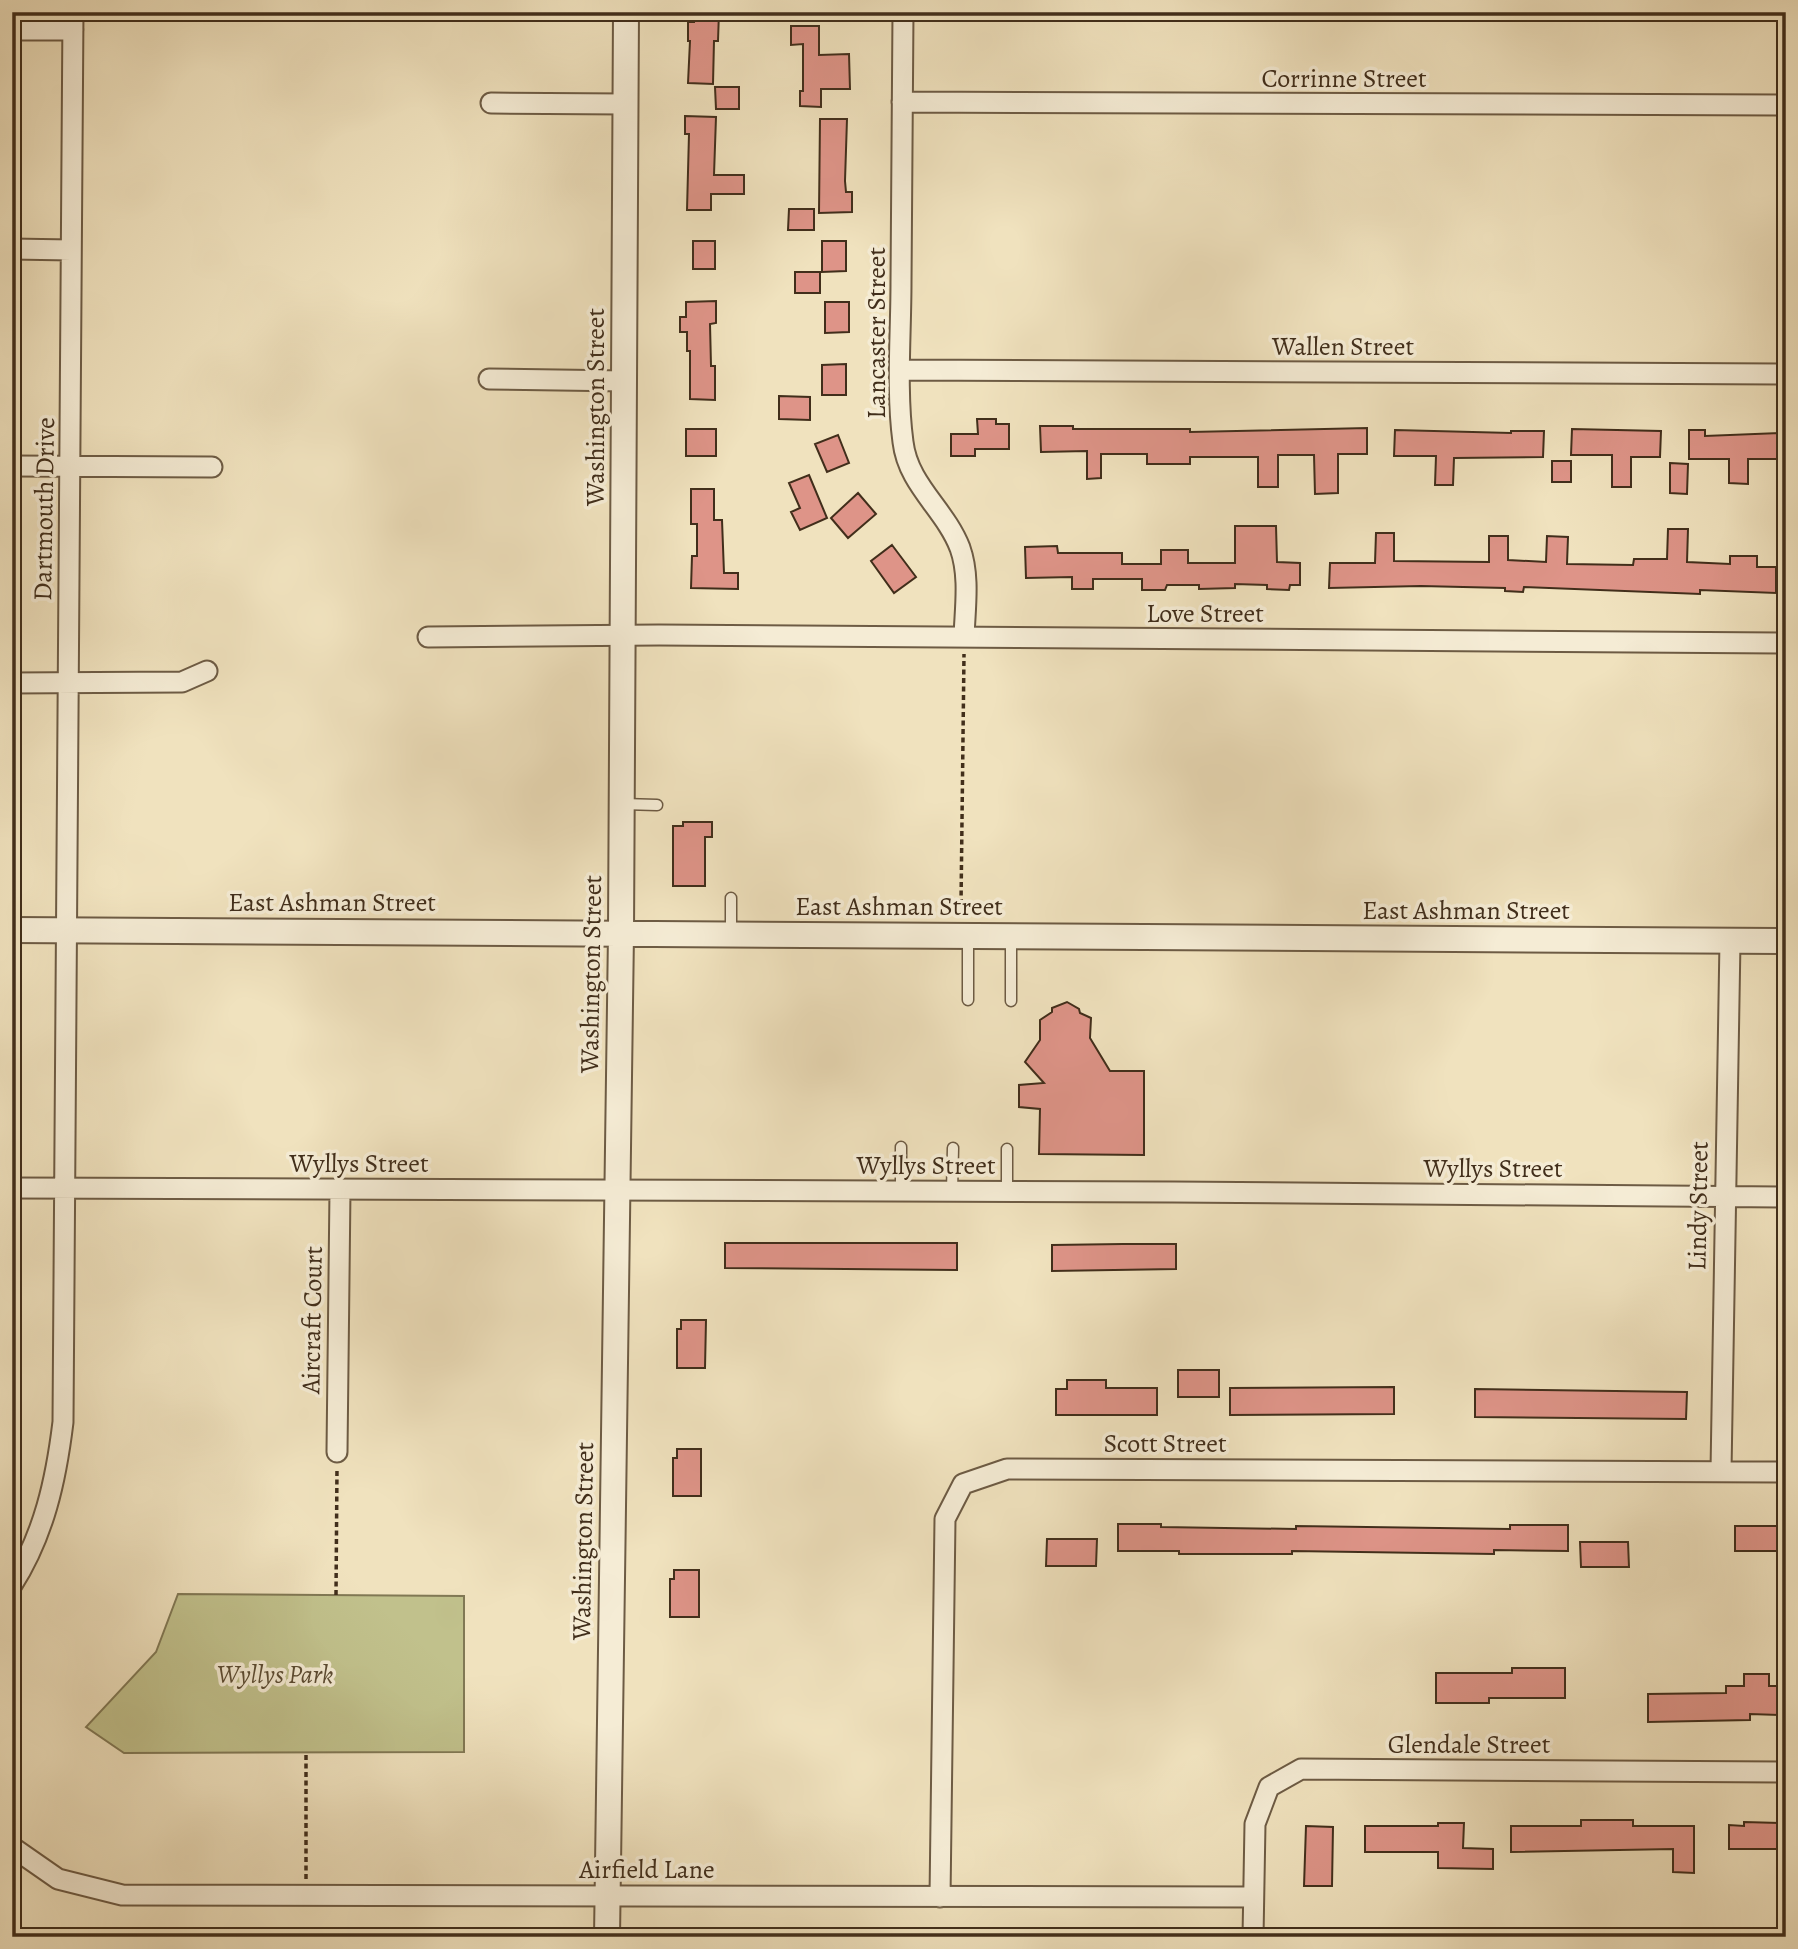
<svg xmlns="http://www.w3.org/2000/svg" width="1798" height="1949" viewBox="0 0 1798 1949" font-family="Alegreya,serif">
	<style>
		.green { fill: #c1c18c; stroke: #817854; stroke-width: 2 }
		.building { fill: #de9488; stroke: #412e1b; stroke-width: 2 }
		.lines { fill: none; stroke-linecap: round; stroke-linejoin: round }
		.service-casing { stroke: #6d5b44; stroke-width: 13 }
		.minor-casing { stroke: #6d5b44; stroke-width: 23 }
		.tertiary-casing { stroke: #6d5b44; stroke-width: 28 }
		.path { stroke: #412e1b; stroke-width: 3.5; stroke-dasharray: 5 3.5; stroke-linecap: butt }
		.service { stroke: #f5ecd5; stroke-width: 10 }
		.minor { stroke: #f5ecd5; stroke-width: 19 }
		.tertiary { stroke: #f5ecd5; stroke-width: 24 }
		.labels { text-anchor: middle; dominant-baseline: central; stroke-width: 7; stroke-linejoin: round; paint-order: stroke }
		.street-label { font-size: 26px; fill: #412e1b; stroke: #f5ecd5 }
		.park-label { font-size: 26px; font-style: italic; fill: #5b4b32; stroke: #f5ecd5 }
	</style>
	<rect width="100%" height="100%" fill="#f0e2be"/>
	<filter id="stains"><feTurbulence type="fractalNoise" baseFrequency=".00286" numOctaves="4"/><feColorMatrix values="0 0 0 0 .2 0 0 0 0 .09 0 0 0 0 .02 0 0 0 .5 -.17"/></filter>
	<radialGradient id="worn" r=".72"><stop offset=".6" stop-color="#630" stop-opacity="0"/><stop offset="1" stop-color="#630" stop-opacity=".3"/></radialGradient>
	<path class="green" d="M178,1594L464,1596V1752L124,1753L86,1727L156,1652Z"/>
	<path class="building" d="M694,12H719L718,41H714L713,84L688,83L690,41H688V22H694Z
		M791,26H819V55L849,54L850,89H821V107L800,106V91H803V44L791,45Z
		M715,87H739V109H716Z
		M685,116L716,117L714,175H744V194H711V210H687L689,134H685Z
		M820,119H847L845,181L846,192H852V212L819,213Z
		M789,209H814V230H788Z
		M693,241H715V269H693Z
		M822,241H846V271L822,272Z
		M795,272H820V293H795Z
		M716,301V323L710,324L711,366H715V400L690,399V351H687V332H680V317H686V302Z
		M825,302H849V332L825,333Z
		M846,364V395H822V365Z
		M779,396L810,397V420L779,419Z
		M977,419H996V424H1009V449H975V456H951V434H978Z
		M1040,426H1073V429H1190V432L1367,428V454H1338V493L1315,494L1314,455H1278V487H1258V457H1190V464H1147V454H1101V478L1087,479V451L1041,452Z
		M686,429H716V456H686Z
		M1572,429L1661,431L1660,457H1631V487H1612V455H1571Z
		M1395,430L1511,433V431H1544L1543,457L1454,458L1453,485H1435L1436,456H1394Z
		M1689,430H1705V436L1780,433V459H1748V484L1729,483V459H1689Z
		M838,435L849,463L827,472L815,444Z
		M1552,461H1571V482H1552Z
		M1670,463L1688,464L1687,494L1670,493Z
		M809,475L827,518L800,530L791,512L800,508L789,483Z
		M691,489H714V520H722L724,573H738V589L691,588L692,556H697V524H691Z
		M858,493L876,514L848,538L831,518Z
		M1235,526H1276L1277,562L1300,563V585H1290L1289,590L1267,589V585L1235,584V588L1199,589V585H1167L1165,590H1142V579H1093V589H1072V577L1026,578L1025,547L1057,546L1058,553H1122V564H1161V550H1188V563H1235Z
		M1668,529H1688L1687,562L1730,564V556H1757V567H1776V593L1700,590V594L1524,587L1523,592L1505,591V588L1421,586L1329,588L1330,563H1375L1376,533H1394V561L1489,562V536H1508V560L1546,562L1547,536L1568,537L1567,564L1633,565L1634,559H1667Z
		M892,545L916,577L894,593L871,561Z
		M683,822H712V837H705V886H673V826H683Z
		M1067,1002L1079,1009L1080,1013L1091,1018L1090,1038L1110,1071H1144V1155L1039,1154L1040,1109L1019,1107V1085L1044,1083L1025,1062L1040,1040V1020L1052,1012V1008Z
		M725,1243H957V1270L725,1268Z
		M1123,1244H1176V1269L1052,1271V1245Z
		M681,1320H706L705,1368H677V1329H681Z
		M1178,1370H1219V1397H1178Z
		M1067,1380H1106V1388H1157V1415H1056V1389H1067Z
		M1394,1387V1414L1230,1415V1388Z
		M1475,1389L1687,1392L1686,1419L1475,1417Z
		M677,1449H701V1496H673V1458H677Z
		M1118,1524H1161V1527L1296,1529V1526L1510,1529V1525H1568V1551L1494,1550V1554L1292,1551V1554H1179V1551H1118Z
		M1735,1526H1783V1551H1735Z
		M1047,1539H1097L1096,1566H1046Z
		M1580,1542H1628L1629,1567H1581Z
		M674,1570H699V1617H670V1579H674Z
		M1512,1668H1565V1698H1489V1703H1436V1673H1512Z
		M1744,1674H1769V1686H1779V1715L1750,1714V1720L1648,1722V1694L1726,1693V1686H1744Z
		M1581,1820H1633V1826H1694V1873L1673,1872V1849L1511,1852V1826H1581Z
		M1744,1822L1780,1823L1779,1849H1729V1825L1744,1826Z
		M1438,1823H1464L1463,1848L1493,1849V1869L1438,1868V1852H1365V1826H1438Z
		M1306,1826L1333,1827L1332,1886H1304Z"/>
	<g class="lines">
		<g class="service-casing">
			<path id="service" d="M623,804L657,805
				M731,933V898
				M968,1000V936
				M1011,1001V937
				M901,1191V1147
				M952,1191L953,1148
				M1007,1191V1149"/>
		</g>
		<g class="minor-casing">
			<path id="minor" d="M903,12C902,102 902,193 901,283C901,335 896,390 903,442C908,485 945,509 960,548C970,576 965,608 964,637
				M12,30H73
				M902,102L1786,105
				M491,103L625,104
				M12,249L71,250
				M900,370L1786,374
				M489,379L625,381
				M12,466L212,467
				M428,637L659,635L1786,643
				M12,683L182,682L207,671
				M12,1188L1173,1192L1786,1197
				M337,1452L340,1190
				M1721,1471L1730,941
				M12,1585C44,1535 56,1480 63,1422L73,12
				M12,1847L58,1879L122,1895L1253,1897
				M940,1897L945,1519L963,1484L1007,1469L1786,1472
				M1253,1937L1255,1824L1269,1787L1301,1769L1786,1772"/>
		</g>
		<g class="tertiary-casing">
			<path id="tertiary" d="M12,930L1786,941
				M607,1937L621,933L626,12"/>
		</g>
		<path class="path" d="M961,904L964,654
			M336,1595L337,1468
			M306,1879V1753"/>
		<use href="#service" class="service"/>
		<use href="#minor" class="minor"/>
		<use href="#tertiary" class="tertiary"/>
	</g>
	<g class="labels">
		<g class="street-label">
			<text x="1344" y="78">Corrinne Street</text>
			<text transform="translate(876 333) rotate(-90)">Lancaster Street</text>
			<text x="1343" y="346">Wallen Street</text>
			<text transform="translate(595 407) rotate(-90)">Washington Street</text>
			<text transform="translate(44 509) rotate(-89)">Dartmouth Drive</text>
			<text x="1205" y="613">Love Street</text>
			<text x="332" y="902">East Ashman Street</text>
			<text x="899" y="906">East Ashman Street</text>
			<text x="1466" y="910">East Ashman Street</text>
			<text transform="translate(591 974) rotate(-89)">Washington Street</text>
			<text x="359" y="1163">Wyllys Street</text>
			<text x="926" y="1165">Wyllys Street</text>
			<text x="1493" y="1168">Wyllys Street</text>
			<text transform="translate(1698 1206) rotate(-89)">Lindy Street</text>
			<text transform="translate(312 1320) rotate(-89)">Aircraft Court</text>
			<text x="1165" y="1443">Scott Street</text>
			<text transform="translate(583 1541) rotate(-89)">Washington Street</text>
			<text x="1469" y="1744">Glendale Street</text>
			<text x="647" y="1869">Airfield Lane</text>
		</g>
		<g class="park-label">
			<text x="275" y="1674">Wyllys Park</text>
		</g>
	</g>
	<rect width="1798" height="1949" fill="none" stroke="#f0e2be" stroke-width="42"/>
	<rect x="14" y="14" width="1770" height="1921" fill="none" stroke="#412e1b" stroke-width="3.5"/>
	<rect x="21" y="21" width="1756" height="1907" fill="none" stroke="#412e1b" stroke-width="2"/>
	<rect width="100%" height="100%" filter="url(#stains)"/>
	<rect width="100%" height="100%" fill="url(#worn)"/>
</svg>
